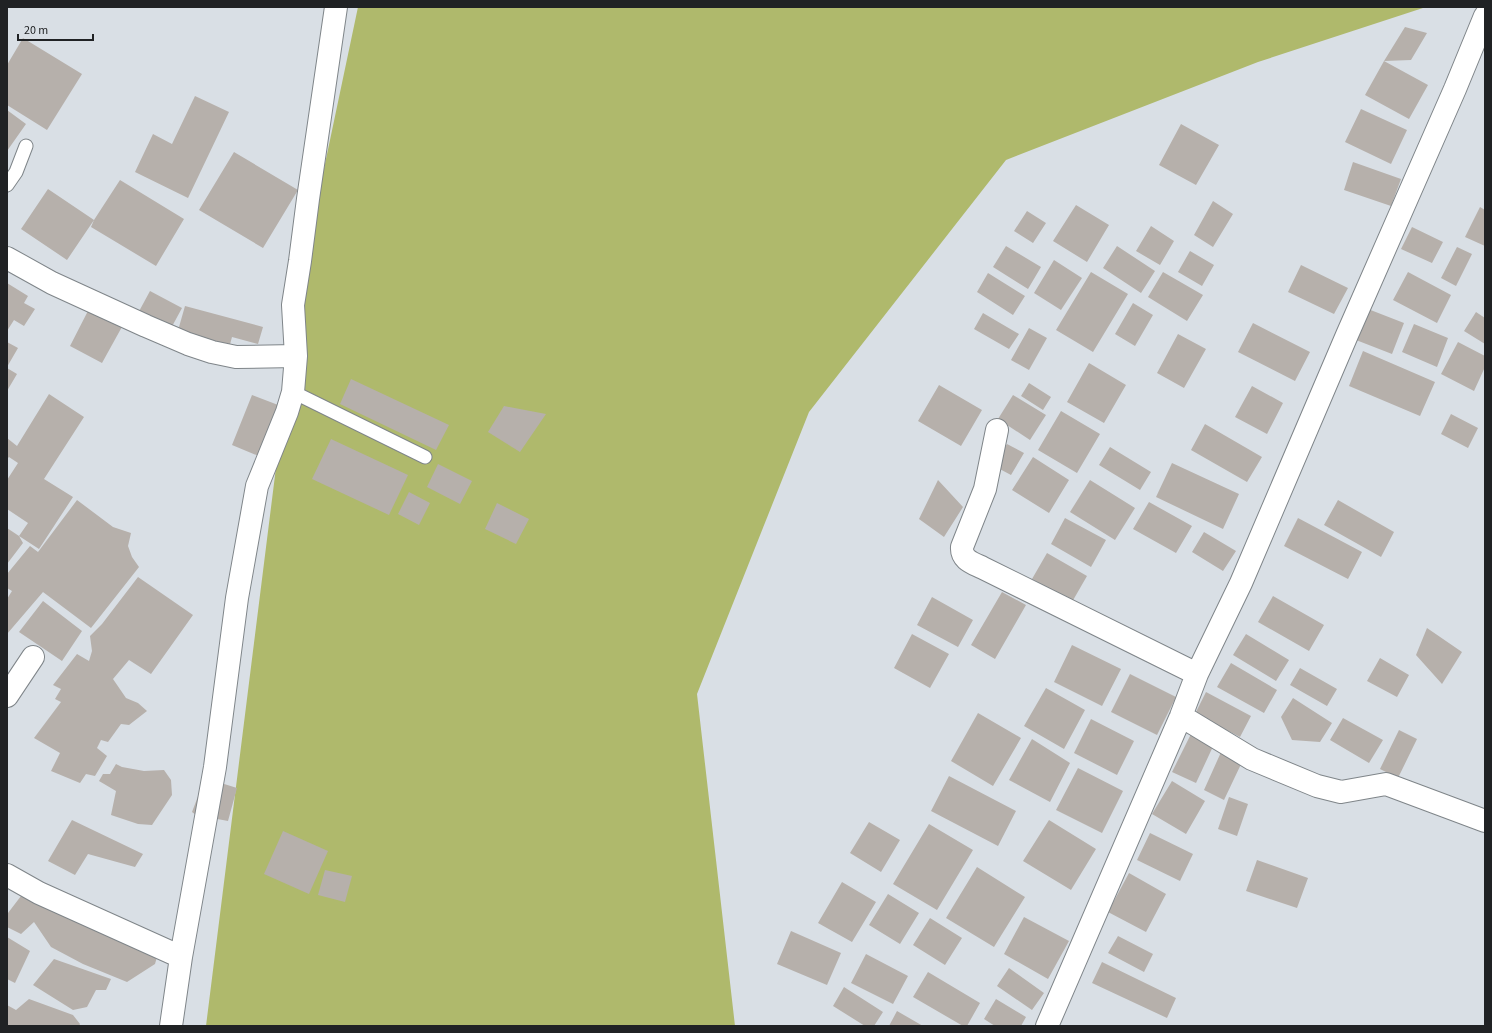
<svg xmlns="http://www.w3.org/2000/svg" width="1492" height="1033" viewBox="0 0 1492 1033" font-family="'Source Sans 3',sans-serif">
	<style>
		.forest { fill: #afb96c }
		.building { fill: #b6b0ab }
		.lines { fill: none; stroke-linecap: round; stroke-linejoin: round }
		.lane-casing { stroke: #7f8589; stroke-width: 15 }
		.street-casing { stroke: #7f8589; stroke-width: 24 }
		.lane { stroke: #fff; stroke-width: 13 }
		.street { stroke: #fff; stroke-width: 22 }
	</style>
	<rect width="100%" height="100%" fill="#d9dfe5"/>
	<path class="forest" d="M358,7H1426L1258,62L1006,160L809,412L697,694L735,1026H206L298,292Z"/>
	<path class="building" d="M1405,27L1427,33L1411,60L1384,61Z
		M23,38L82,74L47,130L7,105V65Z
		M1384,61L1428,85L1409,119L1365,95Z
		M195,96L229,112L188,198L135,172L153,134L172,144Z
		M1361,109L1407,130L1391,164L1345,142Z
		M7,110L26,124L7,151Z
		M1181,124L1219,145L1196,185L1159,165Z
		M234,152L298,190L263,248L199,210Z
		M1353,162L1401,179L1391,206L1344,190Z
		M120,180L184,219L156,266L91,227L94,220Z
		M48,189L94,220L67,260L21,229Z
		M1213,201L1233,214L1213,247L1194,235Z
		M1076,205L1109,225L1087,262L1053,241Z
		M1480,207L1485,210V246L1465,237Z
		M1027,211L1046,223L1033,243L1014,231Z
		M1151,226L1174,241L1160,265L1136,251Z
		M1412,227L1443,242L1432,263L1401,249Z
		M1006,246L1041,267L1028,289L993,267Z
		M1117,246L1155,271L1141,293L1103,268Z
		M1457,247L1472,254L1456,286L1441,278Z
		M1190,251L1214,265L1202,286L1178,272Z
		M1054,260L1082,278L1061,310L1034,293Z
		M1301,265L1348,288L1334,314L1288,292Z
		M1091,272L1128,294L1093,352L1056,330Z
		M1163,272L1203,295L1187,321L1148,297Z
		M1408,272L1451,295L1437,323L1393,300Z
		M988,273L1025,296L1013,315L977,292Z
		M7,283L28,296L24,303L35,309L24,326L14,320L7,331Z
		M150,291L182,308L169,332L137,315Z
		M1133,303L1153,315L1135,346L1115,334Z
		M185,306L263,327L258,344L232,337L229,348L177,334Z
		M90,307L123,325L102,363L70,346Z
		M1368,309L1404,323L1392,354L1356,340Z
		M1476,312L1485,318V344L1464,331Z
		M983,313L1019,334L1009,349L974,329Z
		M1253,323L1310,352L1295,381L1238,352Z
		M1414,324L1448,338L1437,367L1402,352Z
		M1029,328L1047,338L1029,370L1011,360Z
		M1178,334L1206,349L1184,388L1157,373Z
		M7,342L18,348L7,367Z
		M1458,342L1485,356V367L1474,391L1441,374Z
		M1363,351L1435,382L1420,416L1349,386Z
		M1089,363L1126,385L1104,423L1067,402Z
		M7,368L17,374L7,391Z
		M351,379L449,425L436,450L340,404Z
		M1029,383L1051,397L1043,410L1021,396Z
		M939,385L982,410L961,446L918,421Z
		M1252,386L1283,403L1267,434L1235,417Z
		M49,394L84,417L44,479L73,497L39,549L19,536L28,523L7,509V480L18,463L9,457L7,459V438L17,446Z
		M252,395L299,413L278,464L232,445Z
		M1013,395L1046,415L1030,440L998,419Z
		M504,406L546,414L520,452L488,432Z
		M1061,411L1100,434L1077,473L1038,450Z
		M1451,414L1478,428L1468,448L1441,434Z
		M1205,424L1262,457L1247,482L1191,450Z
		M331,439L408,475L389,515L312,479Z
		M1007,444L1024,453L1011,475L994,466Z
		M1110,447L1151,472L1140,490L1099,465Z
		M1033,457L1069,480L1049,513L1012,490Z
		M1172,463L1239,494L1223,529L1156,497Z
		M438,464L472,481L460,504L427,487Z
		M938,480L963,507L944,537L919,519Z
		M1090,480L1135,508L1115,540L1070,512Z
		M409,492L430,503L419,525L398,514Z
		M77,500L113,527L131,533L128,546L132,557L139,567L91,628L43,592L7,634V599L12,591L7,588V574L30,546L38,552Z
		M1338,500L1394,532L1381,557L1324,525Z
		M1149,502L1192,526L1176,553L1133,529Z
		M497,503L529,519L516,544L485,529Z
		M1065,518L1106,540L1091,567L1051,544Z
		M1298,518L1362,552L1348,579L1284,546Z
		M7,528L19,536L23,543L7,564Z
		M1204,532L1236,551L1223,571L1192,552Z
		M1047,553L1087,576L1072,602L1032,579Z
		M138,577L193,615L151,674L129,660L113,679L126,698L138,703L147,711L129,725L121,724L108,742L101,740L97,748L107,756L95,776L86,774L80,783L51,771L60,753L34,738L61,702L55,699L61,689L53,685L77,654L89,661L92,651L90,636L102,624Z
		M1002,592L1026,605L995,659L971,645Z
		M1273,596L1324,625L1309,651L1258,622Z
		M932,597L973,620L958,647L917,625Z
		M43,601L82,631L62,661L19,632Z
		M1427,628L1462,652L1442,684L1416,655Z
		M912,634L949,654L930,688L894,668Z
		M1246,634L1289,660L1276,681L1233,655Z
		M1072,645L1121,669L1102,706L1054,682Z
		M1380,658L1409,675L1397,697L1367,681Z
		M1231,663L1277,690L1264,713L1217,687Z
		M1300,668L1337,689L1327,706L1290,685Z
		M1130,674L1176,697L1157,735L1111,712Z
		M1046,688L1085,710L1064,749L1024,726Z
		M1206,692L1251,716L1240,737L1195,714Z
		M1293,698L1332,723L1320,742L1292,740L1281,717Z
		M978,713L1021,738L993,786L951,761Z
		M1343,718L1383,740L1369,763L1330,740Z
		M1091,719L1134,741L1117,775L1074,753Z
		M1193,730L1216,740L1196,783L1172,772Z
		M1399,730L1417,739L1398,778L1380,769Z
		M1032,739L1070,763L1050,802L1009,780Z
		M1222,750L1243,760L1224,800L1204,790Z
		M116,764L122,767L144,771L164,770L171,780L172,795L152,825L138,824L111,815L116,791L99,781L103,774H110Z
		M1078,768L1123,791L1102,833L1056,810Z
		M949,776L1016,811L998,846L931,811Z
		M205,778L237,788L228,821L196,815L192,812Z
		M1172,781L1205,801L1186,834L1152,814Z
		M1229,797L1248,804L1237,836L1218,829Z
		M72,820L143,854L135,867L88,854L75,875L48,861Z
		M1049,820L1096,849L1071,890L1023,861Z
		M869,822L900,840L881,872L850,853Z
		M929,824L973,850L937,910L893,884Z
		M283,831L328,851L309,894L264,874Z
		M1150,833L1193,854L1180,881L1137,860Z
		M1257,860L1308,878L1297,908L1246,891Z
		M977,867L1025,897L994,947L946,918Z
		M325,870L352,876L345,902L318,895Z
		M1129,873L1166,894L1146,932L1108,912Z
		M34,879L160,946L155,964L127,982L83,964L51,947L34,922L21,934L7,927L8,913Z
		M842,882L876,902L852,942L818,923Z
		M888,894L919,913L900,944L869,925Z
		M1024,917L1069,941L1048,979L1004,954Z
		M930,918L962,938L945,965L913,945Z
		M791,931L841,953L827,985L777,964Z
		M1118,936L1153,954L1144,972L1108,953Z
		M7,937L30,951L15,983L7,979Z
		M866,954L908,976L893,1004L851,983Z
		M54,959L74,966L111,979L106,990H96L87,1007L73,1010L33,985Z
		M1102,962L1176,998L1167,1018L1092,983Z
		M1009,968L1044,993L1032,1010L997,986Z
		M928,972L980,1003L967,1026H963L913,997Z
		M844,987L883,1012L874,1026H865L833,1006Z
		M29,999L73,1015L80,1024L79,1026H7V1005L16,1010Z
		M996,999L1026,1017L1021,1026H995L984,1019Z
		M897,1011L923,1026H889Z"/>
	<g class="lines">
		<g class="lane-casing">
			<path id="lane" d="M7,185L16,172L26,146
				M293,392L425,457"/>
		</g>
		<g class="street-casing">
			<path id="street" d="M7,258L52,283L146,326L188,344L212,352L236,357L296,356
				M997,430L985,489L962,547C961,560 973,563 983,568L1197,674
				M7,696L33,657
				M1181,716L1252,759L1317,786L1341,792L1386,784L1485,821
				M7,875L39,893L181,957
				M171,1026L181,957L215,767L237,598L257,486L287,412L293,392L296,356L293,305L300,261L308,199L336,7
				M1047,1026L1181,716L1197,674L1241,583L1347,335L1455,89L1485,16"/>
		</g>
		<use href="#lane" class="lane"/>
		<use href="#street" class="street"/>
	</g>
	<rect width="1492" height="1033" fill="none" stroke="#202224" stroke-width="16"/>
	<path d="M18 34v6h75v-6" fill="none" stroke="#202224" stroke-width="2"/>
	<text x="24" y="34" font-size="12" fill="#202224" stroke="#d9dfe5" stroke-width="3" paint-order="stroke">20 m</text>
</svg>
